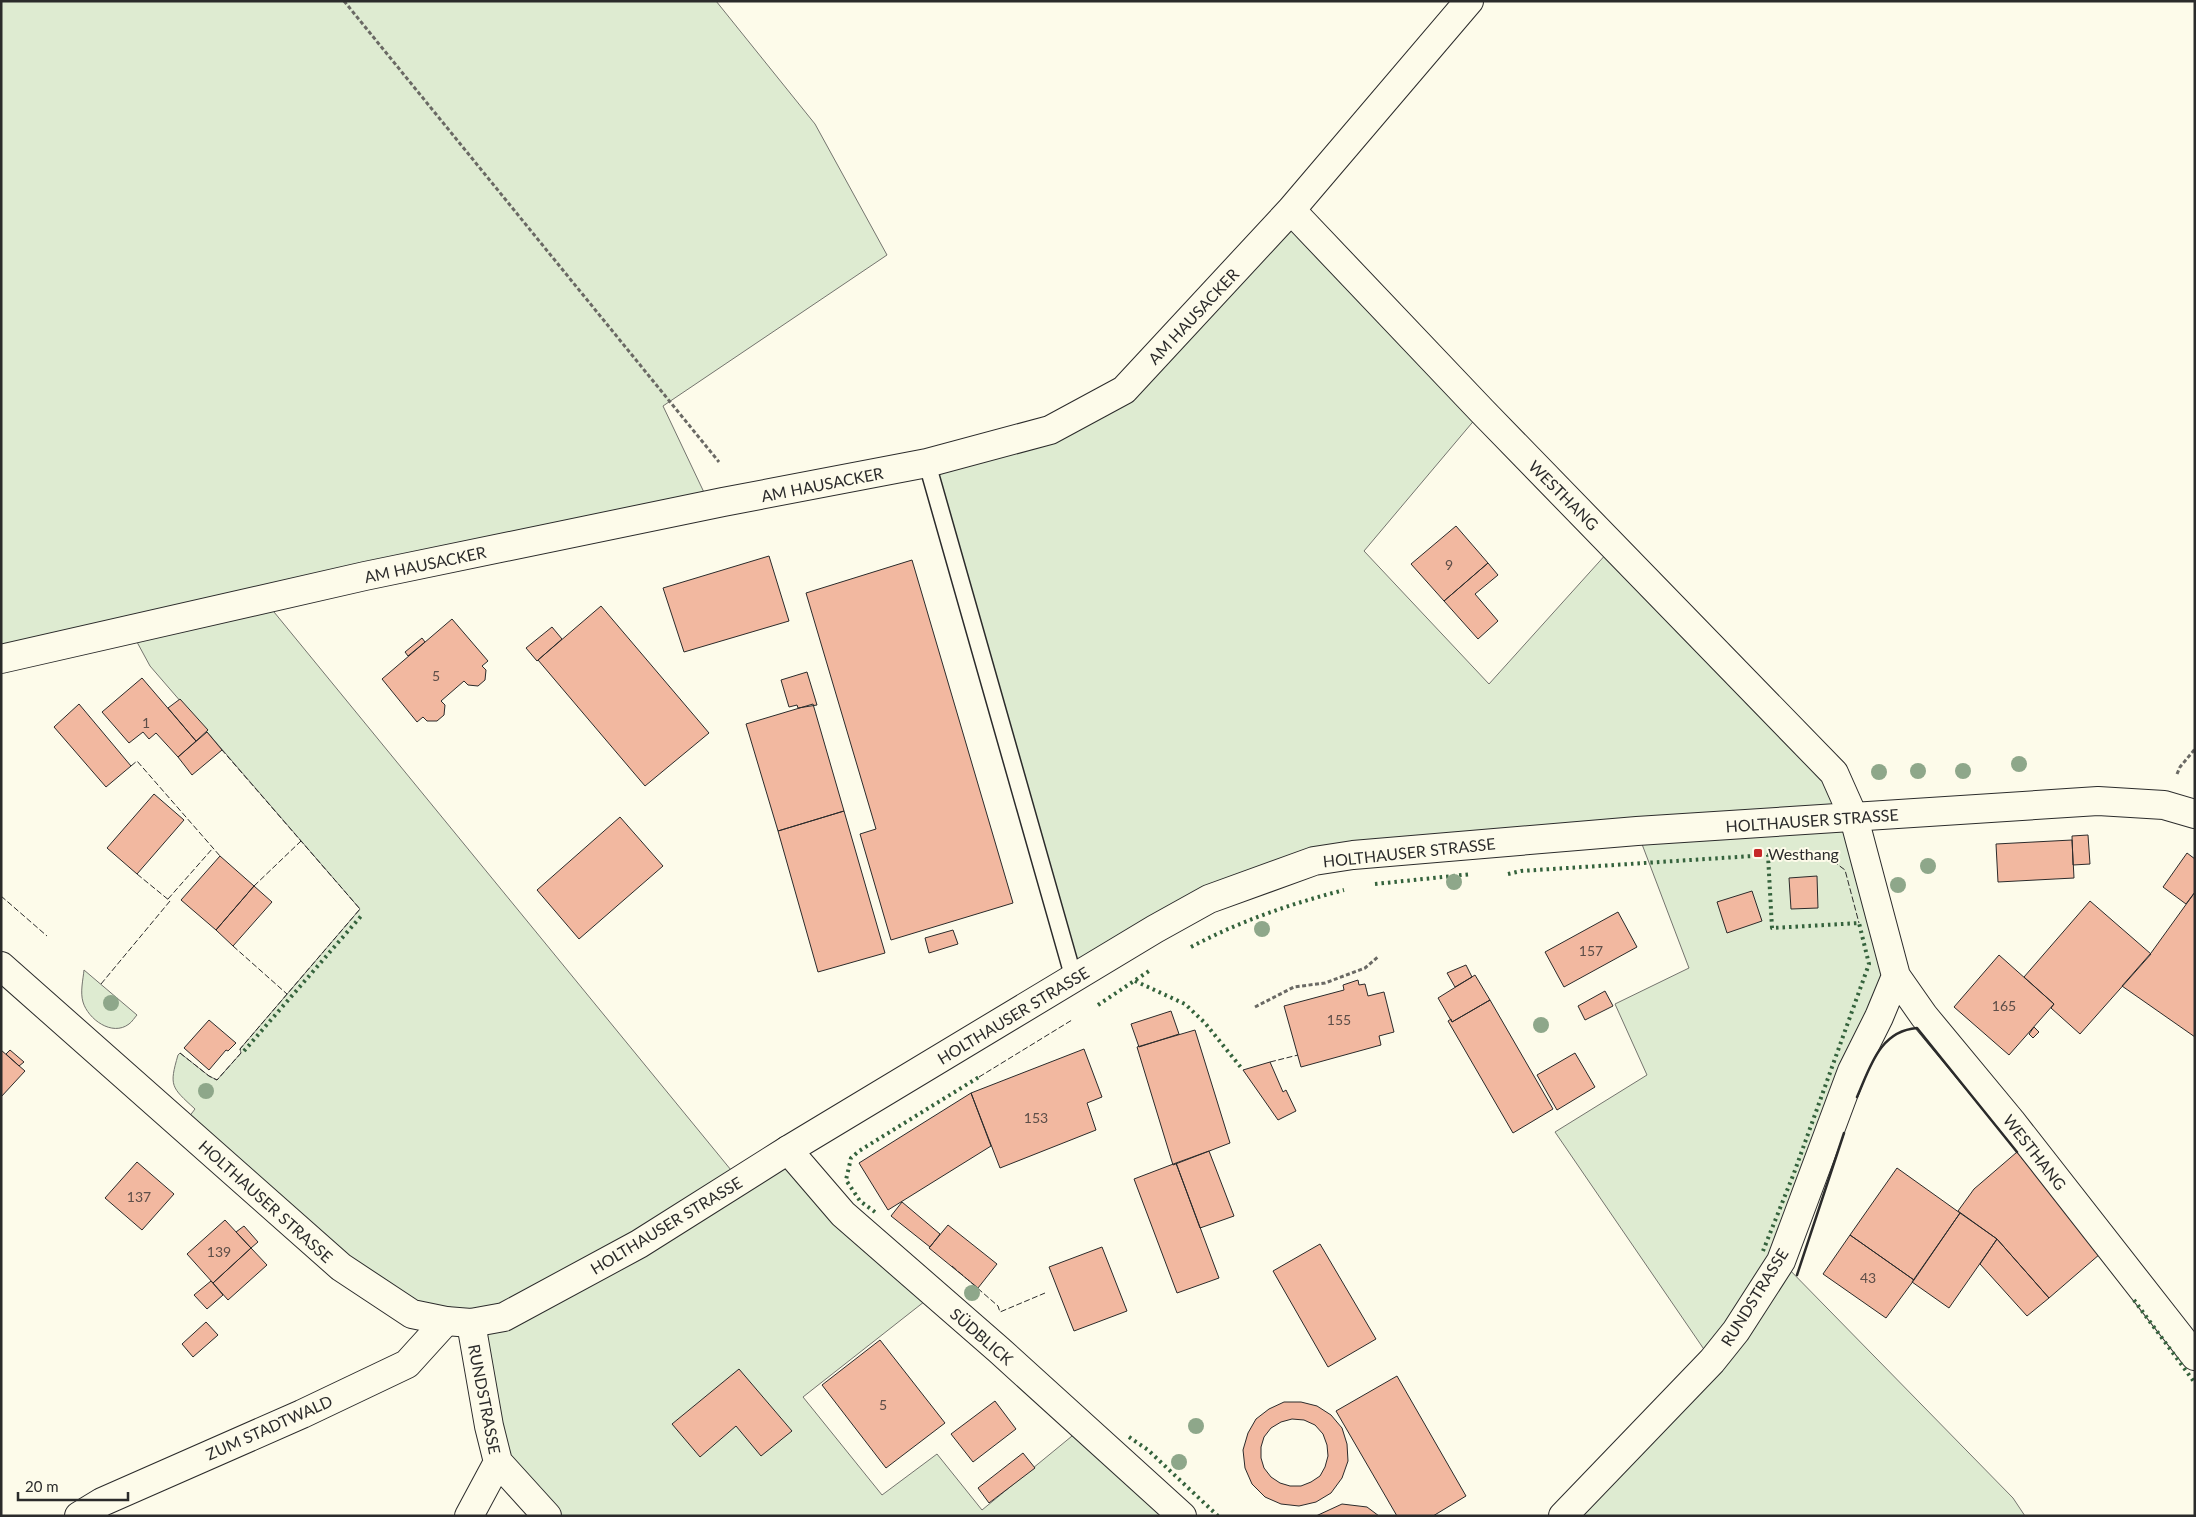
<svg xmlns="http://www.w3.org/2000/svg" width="2196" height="1517" viewBox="0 0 2196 1517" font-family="Lato,sans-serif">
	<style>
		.green { fill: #deebd1; stroke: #74746e }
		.building { fill: #f2b8a0; stroke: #2b2b2b; fill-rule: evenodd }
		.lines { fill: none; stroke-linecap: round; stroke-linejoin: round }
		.service-casing { stroke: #2b2b2b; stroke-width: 19 }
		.minor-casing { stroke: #2b2b2b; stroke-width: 30 }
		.tertiary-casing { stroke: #2b2b2b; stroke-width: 30 }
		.path { stroke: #6a6964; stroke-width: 3; stroke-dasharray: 4 2.5; stroke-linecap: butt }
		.service { stroke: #fdfbea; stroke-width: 16 }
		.minor { stroke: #fdfbea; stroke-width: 28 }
		.tertiary { stroke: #fdfbea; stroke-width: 28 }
		.hedge { stroke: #34623c; stroke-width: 4; stroke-dasharray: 2.5 4; stroke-linecap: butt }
		.fence { stroke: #2b2b2b; stroke-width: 1; stroke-dasharray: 6 2.5; stroke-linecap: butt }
		.wall { stroke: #2b2b2b; stroke-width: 2.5 }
		.tree { fill: #8ea78a }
		.poi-dot { fill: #c62828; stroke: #fdfbea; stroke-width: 2 }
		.labels { text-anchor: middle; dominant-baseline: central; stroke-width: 4; stroke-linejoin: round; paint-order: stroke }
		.number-label { font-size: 14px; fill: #5d4e48 }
		.street-label { font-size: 16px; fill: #2b2b2b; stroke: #fdfbea }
		.poi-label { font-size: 16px; fill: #2b2b2b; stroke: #fdfbea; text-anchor: start }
	</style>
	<rect width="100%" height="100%" fill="#fdfbea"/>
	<path class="green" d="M1,1H716L815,124L887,255L663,406L710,505L265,601L740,1181L788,1150L934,1294L803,1397L882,1495L937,1454L982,1510L1083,1427L1182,1516H547L498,1462L471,1323L412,1314L182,1126L195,1109C171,1087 169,1086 178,1055L180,1053L209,1076L217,1080L241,1053L240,1049L360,909L150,666L131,631L1,659Z
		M1291,210L1482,411L1364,551L1489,684L1608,552L1834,773L1896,976L1781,1261L2013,1498L2025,1516H1563L1712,1361L1555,1132L1647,1075L1615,1004L1689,968L1637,831L1314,861L1074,978L927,463L1124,390Z
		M84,970L137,1015C135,1017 132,1022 129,1024C112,1037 88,1019 83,1002C80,992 83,980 84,970Z"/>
	<path class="building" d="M1456,526L1488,563L1444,601L1411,564Z
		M769,556L789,621L684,652L663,588Z
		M912,560L1013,903L891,940L860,834L876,829L806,593Z
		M1488,563L1498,575L1475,594L1498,621L1478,639L1444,601Z
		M601,606L709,733L645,786L538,660Z
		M452,619L488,661L482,666L486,670L485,680L478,686L468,685L464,681L441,701L445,705L444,715L437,721H427L423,717L417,722L382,679Z
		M552,627L562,639L537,661L526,648Z
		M422,638L425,642L408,656L405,652Z
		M807,672L817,705L798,708L797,705L789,707L781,680Z
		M142,678L196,741L178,757L156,733L149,739L143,732L129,743L102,712Z
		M180,699L208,730L196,741L168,708Z
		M79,704L131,766L106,787L54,727Z
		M813,704L844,811L778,831L746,724Z
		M207,732L222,750L192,775L178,757Z
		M154,794L184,820L137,874L107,848Z
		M844,811L885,953L818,972L778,831Z
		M620,817L663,866L579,939L537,890Z
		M2088,835L2090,864L2073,865L2072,836Z
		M2072,840L2074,878L1998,882L1996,844Z
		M2187,853L2195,859V892L2186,904L2163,887Z
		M220,856L254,886L216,930L181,900Z
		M1817,876L1818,908L1791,909L1789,878Z
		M254,886L272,902L233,946L216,930Z
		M1752,891L1762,921L1727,933L1717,902Z
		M2195,892V1037L2122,986L2151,953Z
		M2090,901L2151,954L2080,1034L2051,1008L2054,1004L2024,977Z
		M1618,912L1637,947L1564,987L1545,952Z
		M953,930L958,944L929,953L925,938Z
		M1999,955L2054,1004L2009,1055L1954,1007Z
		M1466,965L1472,977L1455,987L1447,973Z
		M1475,975L1490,1000L1452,1022L1438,998Z
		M1358,980L1359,985L1365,984L1368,996L1384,992L1394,1032L1379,1036L1381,1045L1301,1067L1284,1006L1344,990L1343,985Z
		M1605,991L1613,1006L1585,1020L1578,1006Z
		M1490,1000L1553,1109L1513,1133L1448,1021L1451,1019L1452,1022Z
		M1171,1011L1179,1034L1139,1047L1131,1024Z
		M209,1020L236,1043L228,1051L226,1050L209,1070L184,1048Z
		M2034,1027L2039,1032L2033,1038L2029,1034Z
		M1195,1030L1230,1143L1173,1165L1137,1047Z
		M1084,1049L1102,1097L1087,1103L1096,1130L1000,1168L971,1093Z
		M1,1050L25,1071L1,1097Z
		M10,1050L24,1062L19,1066L6,1054Z
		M1575,1053L1595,1087L1557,1110L1537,1075Z
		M1270,1062L1283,1092L1286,1090L1296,1111L1278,1120L1243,1070Z
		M971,1093L991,1146L888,1210L859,1163Z
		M1209,1151L1234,1216L1200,1228L1176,1163Z
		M2017,1152L2100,1254L2049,1298L1997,1239L1958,1211L1974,1189Z
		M137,1162L174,1194L142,1230L105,1198Z
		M1176,1163L1219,1278L1177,1293L1134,1179Z
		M1897,1168L1960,1213L1914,1280L1850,1235Z
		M902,1202L940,1234L930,1247L891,1216Z
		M1960,1213L1997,1239L1949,1308L1912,1282Z
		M225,1220L251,1248L213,1283L187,1254Z
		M948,1225L997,1264L978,1288L929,1248Z
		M244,1226L258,1242L251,1248L236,1232Z
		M1850,1235L1914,1280L1886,1318L1823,1274Z
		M1997,1239L2049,1298L2027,1316L1980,1264Z
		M1320,1244L1376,1339L1328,1367L1273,1271Z
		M1102,1247L1127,1311L1074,1331L1049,1267Z
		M251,1248L267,1265L228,1300L213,1283Z
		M211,1281L223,1295L207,1309L194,1295Z
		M206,1322L218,1335L193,1357L182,1344Z
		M880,1340L945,1423L886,1468L822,1385Z
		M739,1369L792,1431L761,1456L736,1426L700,1457L672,1424Z
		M1397,1376L1466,1496L1433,1516H1397L1336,1411Z
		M995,1401L1016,1429L973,1462L951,1434Z
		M1284,1402H1301L1317,1406L1331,1415L1342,1428L1347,1444L1348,1461L1342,1478L1331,1493L1316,1502L1299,1506L1281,1504L1265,1497L1252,1484L1245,1468L1243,1450L1248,1433L1256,1419L1269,1409ZM1292,1419L1304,1420L1315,1425L1323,1434L1327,1445L1328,1456L1325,1467L1320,1476L1311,1482L1301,1486H1290L1280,1483L1271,1477L1264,1468L1261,1458V1447L1264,1437L1271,1428L1281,1422Z
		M1023,1453L1035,1468L989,1503L978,1488Z
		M1342,1504L1367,1507L1379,1516H1316Z"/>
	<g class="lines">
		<g class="service-casing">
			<path id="service" d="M927,463L1074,979"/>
		</g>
		<g class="minor-casing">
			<path id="minor" d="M1291,210L1482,411L1834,773L1854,818L1896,976L1924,1016L2011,1121L2195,1356
				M1,659L365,576L723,502L927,463L1050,430L1124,390L1291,210L1469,1
				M788,1150L843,1214L999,1350L1182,1516
				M471,1323L489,1426L498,1462L547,1516
				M79,1516L102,1502L302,1414L407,1364L446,1321
				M469,1516L498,1462
				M1563,1516L1712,1361L1736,1331L1781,1261L1852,1071L1879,1017L1896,976"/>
		</g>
		<g class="tertiary-casing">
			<path id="tertiary" d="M1,966L341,1267L412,1314L446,1321L471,1323L504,1317L639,1244L788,1150L1155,929L1209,899L1314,861L1353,855L1637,831L2098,801L2164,805L2195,814"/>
		</g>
		<path class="path" d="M344,1L719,462
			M2177,774L2180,767L2195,749
			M1255,1007L1294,987L1325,983L1365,968L1379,956"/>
		<use href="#service" class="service"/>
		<use href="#minor" class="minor"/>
		<use href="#tertiary" class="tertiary"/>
		<path class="hedge" d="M1508,874L1521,871L1768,855L1772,928L1859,923L1869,964L1794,1173L1763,1251
			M1375,884L1472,874
			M1191,947C1240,921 1290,904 1344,890
			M1135,981L1185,1004L1205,1023L1243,1070
			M1098,1005L1149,971
			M244,1051L362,915
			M875,1212L860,1201L846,1180L851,1158L859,1151L979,1077
			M2134,1300L2195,1383
			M1129,1437L1148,1450L1218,1516"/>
		<path class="fence" d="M131,766L137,761L220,856
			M1768,855L1821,852L1845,870L1859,923
			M254,886L301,841
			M1,896L47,936
			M168,899L213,848
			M233,946L287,994
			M101,984L170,901L137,874
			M180,1053L209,1076L217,1080L241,1053L240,1049L360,909L222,750
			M1270,1062L1298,1055
			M979,1077L1072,1020
			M952,1266L998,1306L1000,1312L1045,1293"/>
		<path class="wall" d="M1857,1097C1870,1068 1879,1031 1917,1028L2017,1152
			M1797,1275L1844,1133"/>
	</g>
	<g class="tree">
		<circle cx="2019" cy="764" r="8"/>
		<circle cx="1918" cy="771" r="8"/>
		<circle cx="1963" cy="771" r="8"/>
		<circle cx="1879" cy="772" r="8"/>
		<circle cx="1928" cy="866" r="8"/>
		<circle cx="1454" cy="882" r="8"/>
		<circle cx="1898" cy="885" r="8"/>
		<circle cx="1262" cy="929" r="8"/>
		<circle cx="111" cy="1003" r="8"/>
		<circle cx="1541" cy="1025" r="8"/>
		<circle cx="206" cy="1091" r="8"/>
		<circle cx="972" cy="1293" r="8"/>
		<circle cx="1196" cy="1426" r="8"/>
		<circle cx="1179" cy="1462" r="8"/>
	</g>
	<rect class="poi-dot" x="1753" y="848" width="10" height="10" rx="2.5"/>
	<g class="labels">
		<g class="number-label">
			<text x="1449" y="564">9</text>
			<text x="436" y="675">5</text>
			<text x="146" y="722">1</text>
			<text x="1591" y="950">157</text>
			<text x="2004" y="1005">165</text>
			<text x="1339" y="1019">155</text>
			<text x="1036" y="1117">153</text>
			<text x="139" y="1196">137</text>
			<text x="219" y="1251">139</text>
			<text x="1868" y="1277">43</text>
			<text x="883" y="1404">5</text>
		</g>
		<g class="street-label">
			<text transform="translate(1193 316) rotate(-47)">AM HAUSACKER</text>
			<text transform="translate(822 484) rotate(-11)">AM HAUSACKER</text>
			<text transform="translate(1564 495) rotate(45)">WESTHANG</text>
			<text transform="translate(425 564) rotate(-12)">AM HAUSACKER</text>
			<text transform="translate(1812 820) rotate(-4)">HOLTHAUSER STRASSE</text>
			<text transform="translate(1409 852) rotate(-6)">HOLTHAUSER STRASSE</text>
			<text transform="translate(1013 1015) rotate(-31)">HOLTHAUSER STRASSE</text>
			<text transform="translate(2035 1152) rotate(52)">WESTHANG</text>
			<text transform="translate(266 1201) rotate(42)">HOLTHAUSER STRASSE</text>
			<text transform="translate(666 1225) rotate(-31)">HOLTHAUSER STRASSE</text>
			<text transform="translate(1754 1297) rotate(-58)">RUNDSTRASSE</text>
			<text transform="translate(982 1336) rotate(41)">SÜDBLICK</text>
			<text transform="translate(485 1399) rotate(79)">RUNDSTRASSE</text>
			<text transform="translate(269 1427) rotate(-24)">ZUM STADTWALD</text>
		</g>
		<g class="poi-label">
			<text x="1768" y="853">Westhang</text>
		</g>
	</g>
	<rect width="2196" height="1517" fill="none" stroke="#2b2b2b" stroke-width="5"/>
	<path d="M18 1492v8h110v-8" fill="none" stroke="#2b2b2b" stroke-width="2.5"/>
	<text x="25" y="1492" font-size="15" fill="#2b2b2b" stroke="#fdfbea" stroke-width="4" paint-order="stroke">20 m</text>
</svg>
